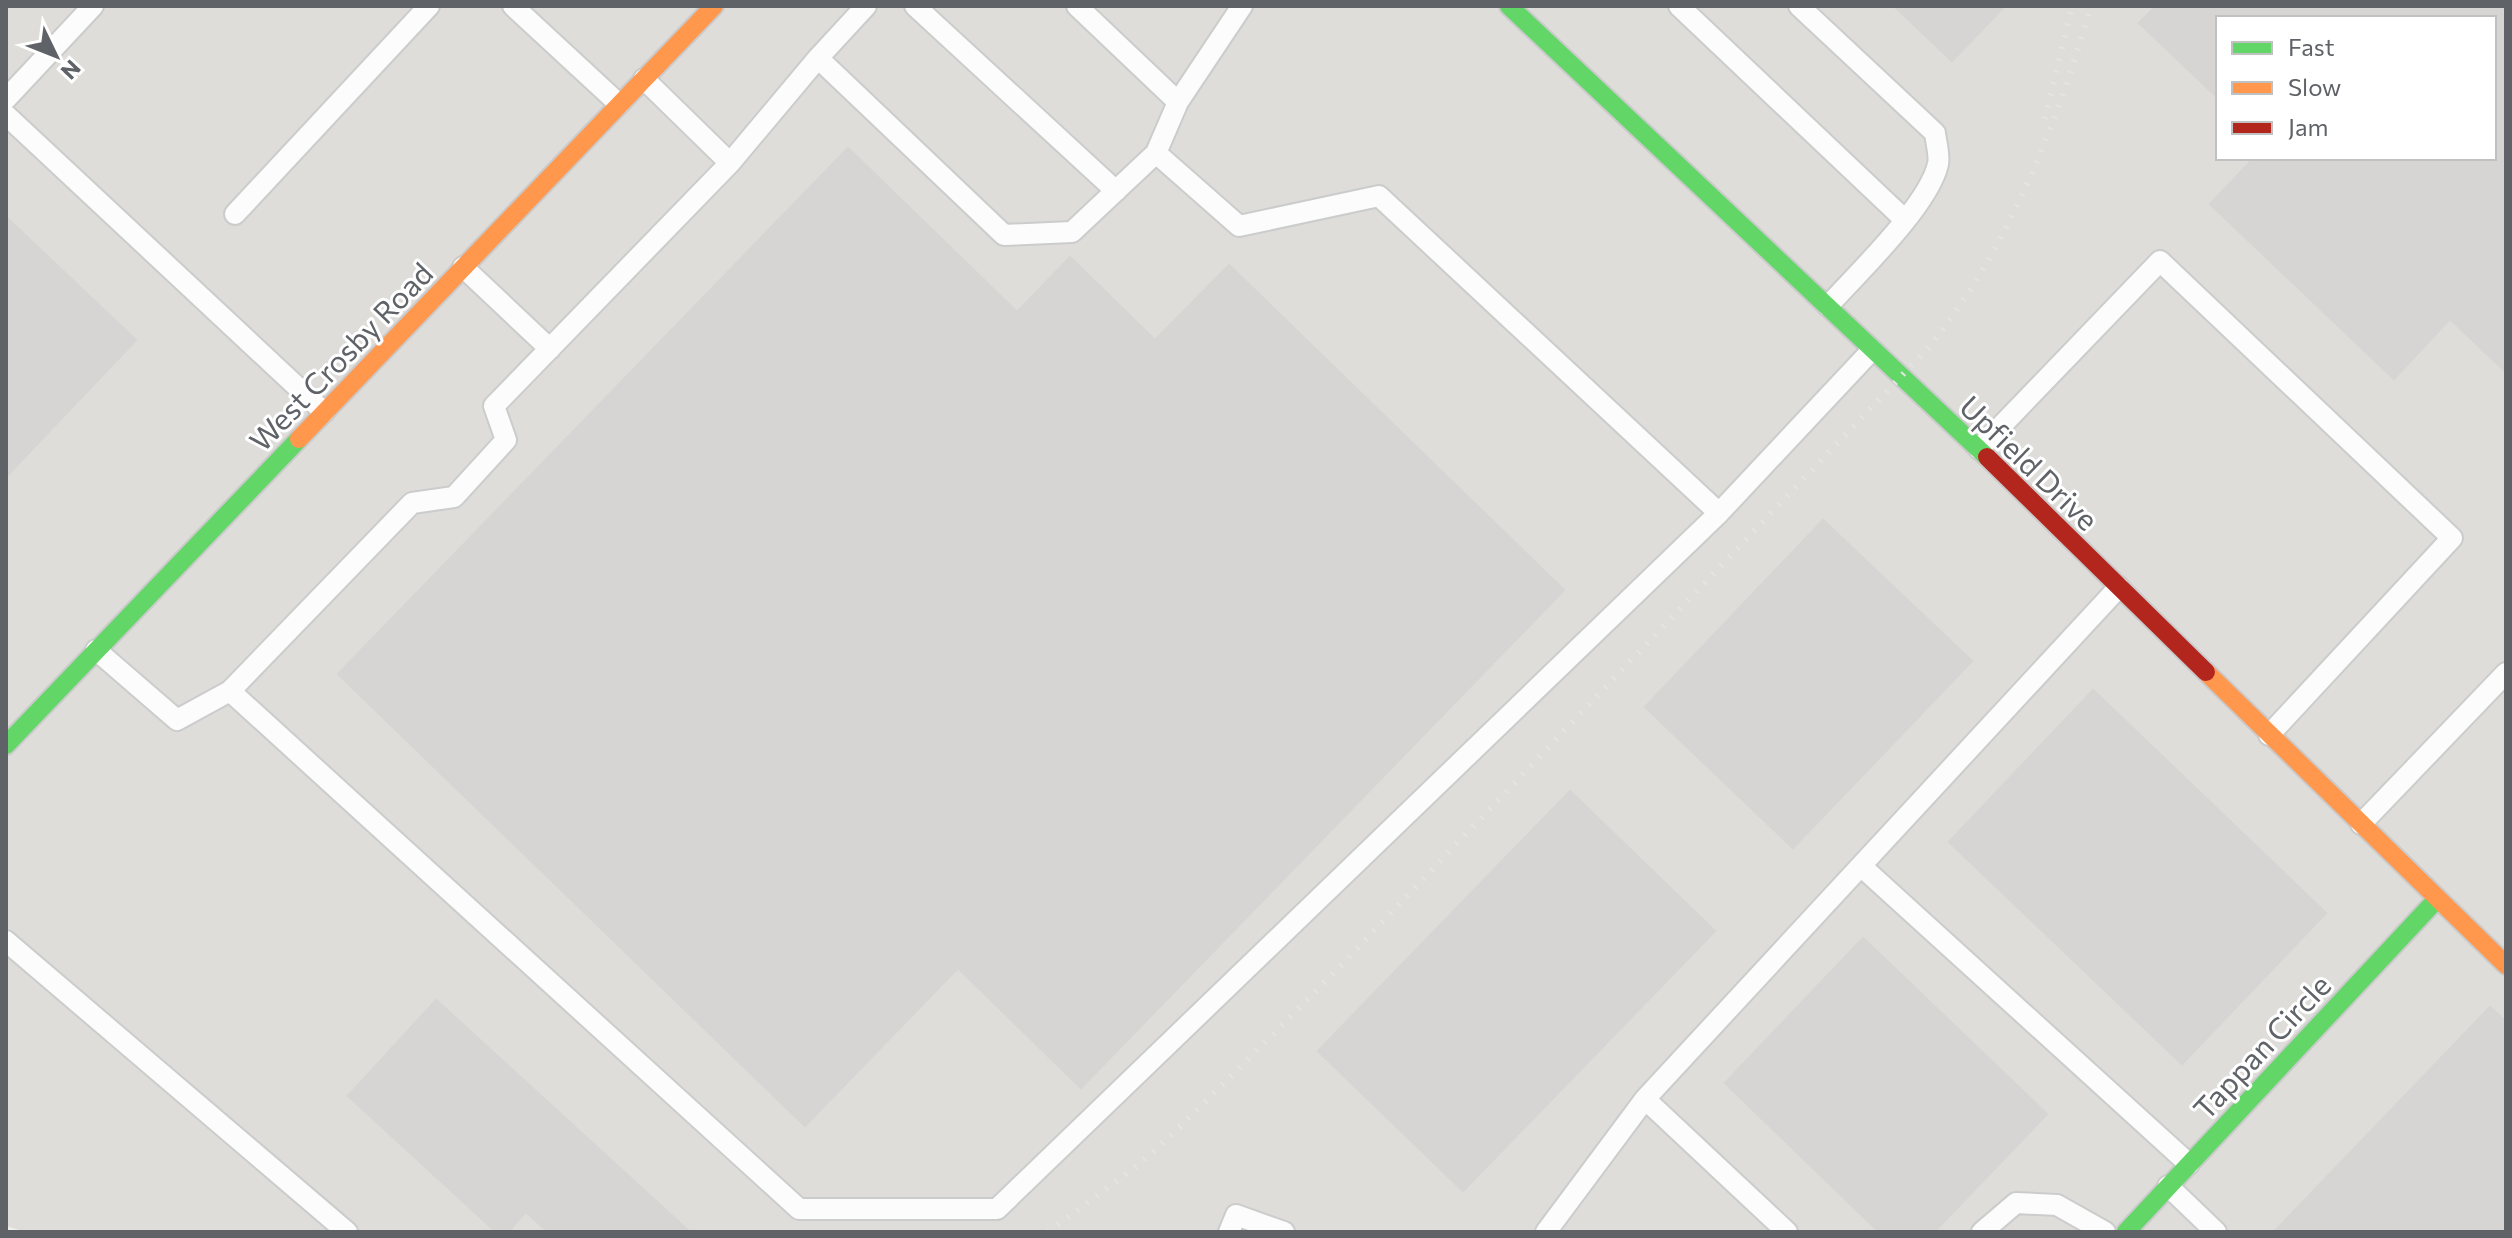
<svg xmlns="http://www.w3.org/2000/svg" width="2512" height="1238" viewBox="0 0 2512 1238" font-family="Commissioner,sans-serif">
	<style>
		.industrial { fill: #dfddda; fill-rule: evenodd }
		.building { fill: #d6d5d3; stroke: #deddd9; stroke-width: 2 }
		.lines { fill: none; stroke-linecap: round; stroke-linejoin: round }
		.lane-casing { stroke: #cbcccc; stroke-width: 24 }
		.fast-casing { stroke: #cacacb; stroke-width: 22 }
		.slow-casing { stroke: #cacacb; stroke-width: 22 }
		.jam-casing { stroke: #cacacb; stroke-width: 22 }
		.lane { stroke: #fdfcfc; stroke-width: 20 }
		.fast { stroke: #63d668; stroke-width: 18 }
		.slow { stroke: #ff974d; stroke-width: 18 }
		.jam { stroke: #b3261e; stroke-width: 18 }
		.rail { stroke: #e4e4e4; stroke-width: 6; stroke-dasharray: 2 10; stroke-linecap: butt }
		.labels { text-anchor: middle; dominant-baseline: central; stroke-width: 6; stroke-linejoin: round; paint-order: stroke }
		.street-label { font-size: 30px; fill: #5f6368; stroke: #fff }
	</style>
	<rect width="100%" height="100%" fill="#efeeea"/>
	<path class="industrial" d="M6,6H2506V1232H26L6,1226ZM2218,18H2494V158H2218Z"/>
	<path class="building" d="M1891,6H2008L1952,64Z
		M2153,6H2506V375L2450,322L2394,382L2207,204L2251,158H2494V18H2218V101L2136,23Z
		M848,145L1017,309L1070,254L1155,337L1229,262L1567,590L1081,1091L958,971L805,1129L335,674Z
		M6,214L139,340L6,480Z
		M1823,517L1975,661L1793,851L1642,707Z
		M2093,687L2329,913L2182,1067L1946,842Z
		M1570,788L1718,931L1463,1194L1315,1051Z
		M1863,935L2050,1114L1937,1232H1876L1722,1083Z
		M436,997L693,1232H545L526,1215L511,1232H493L345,1096Z
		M2490,1004L2506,1019V1232H2271Z"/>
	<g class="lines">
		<g class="lane-casing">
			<path id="lane" d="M513,6L619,104
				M915,6L1116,191
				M1077,6L1178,102
				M1679,6L1904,219
				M1799,6L1935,133C1936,142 1940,156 1938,164C1929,205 1857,274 1828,306
				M818,58L866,6
				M644,79L730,163
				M6,99L93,6
				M6,115L324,412
				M1156,153L1178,102L1242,6
				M235,214L429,6
				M463,267L550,349
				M1979,449L2160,261L2452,538L2269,735
				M1719,513L1872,350
				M96,650L177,720L230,691L799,1209H997L1719,513L1379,196L1239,226L1156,153L1072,232L1004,235L818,58L730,163L494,406L506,440L454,497L412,503L230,691
				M2361,824L2506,673
				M1861,866L2189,1164
				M6,941L347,1232
				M1645,1099L1787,1232
				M2168,1186L2216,1232
				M1229,1232L1236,1215L1284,1232
				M1546,1232L1645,1099L2119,587
				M1982,1232L2016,1203L2057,1205L2105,1232"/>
		</g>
		<g class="fast-casing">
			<path id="fast" d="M1509,6L1987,457
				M6,745L299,439
				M2126,1232L2437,899"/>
		</g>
		<g class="slow-casing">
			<path id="slow" d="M299,439L714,6
				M2206,672L2506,965"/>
		</g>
		<g class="jam-casing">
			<path id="jam" d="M1987,457L2206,672"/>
		</g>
		<use href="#lane" class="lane"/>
		<use href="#fast" class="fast"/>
		<use href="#slow" class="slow"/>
		<use href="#jam" class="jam"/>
		<path class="rail" d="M2045,119L2072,6
			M1048,1232L1137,1166L1183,1124L1330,977L1929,347C2010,246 2055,128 2091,6"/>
	</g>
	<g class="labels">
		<g class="street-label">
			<text transform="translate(340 356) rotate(-46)">West Crosby Road</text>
			<text transform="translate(2030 462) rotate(44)">Upfield Drive</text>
			<text transform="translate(2261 1046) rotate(-47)">Tappan Circle</text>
		</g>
	</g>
	<rect width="2512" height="1238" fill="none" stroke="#5f6368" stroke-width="16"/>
	<rect x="2216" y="16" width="280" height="144" fill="#ffffff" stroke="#bfc1c3" stroke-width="2"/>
	<rect x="2232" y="42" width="40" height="12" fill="#63d668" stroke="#bfc1c3" stroke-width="2"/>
	<text x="2288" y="56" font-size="24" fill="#5f6368">Fast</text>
	<rect x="2232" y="82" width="40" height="12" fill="#ff974d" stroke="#bfc1c3" stroke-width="2"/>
	<text x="2288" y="96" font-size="24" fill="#5f6368">Slow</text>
	<rect x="2232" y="122" width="40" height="12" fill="#b3261e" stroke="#bfc1c3" stroke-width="2"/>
	<text x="2288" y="136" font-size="24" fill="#5f6368">Jam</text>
	<g transform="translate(56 56) rotate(133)" stroke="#ffffff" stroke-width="6" paint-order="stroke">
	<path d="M0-6L14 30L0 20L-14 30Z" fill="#5f6368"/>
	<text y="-12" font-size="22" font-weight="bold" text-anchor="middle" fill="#5f6368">N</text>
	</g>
</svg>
